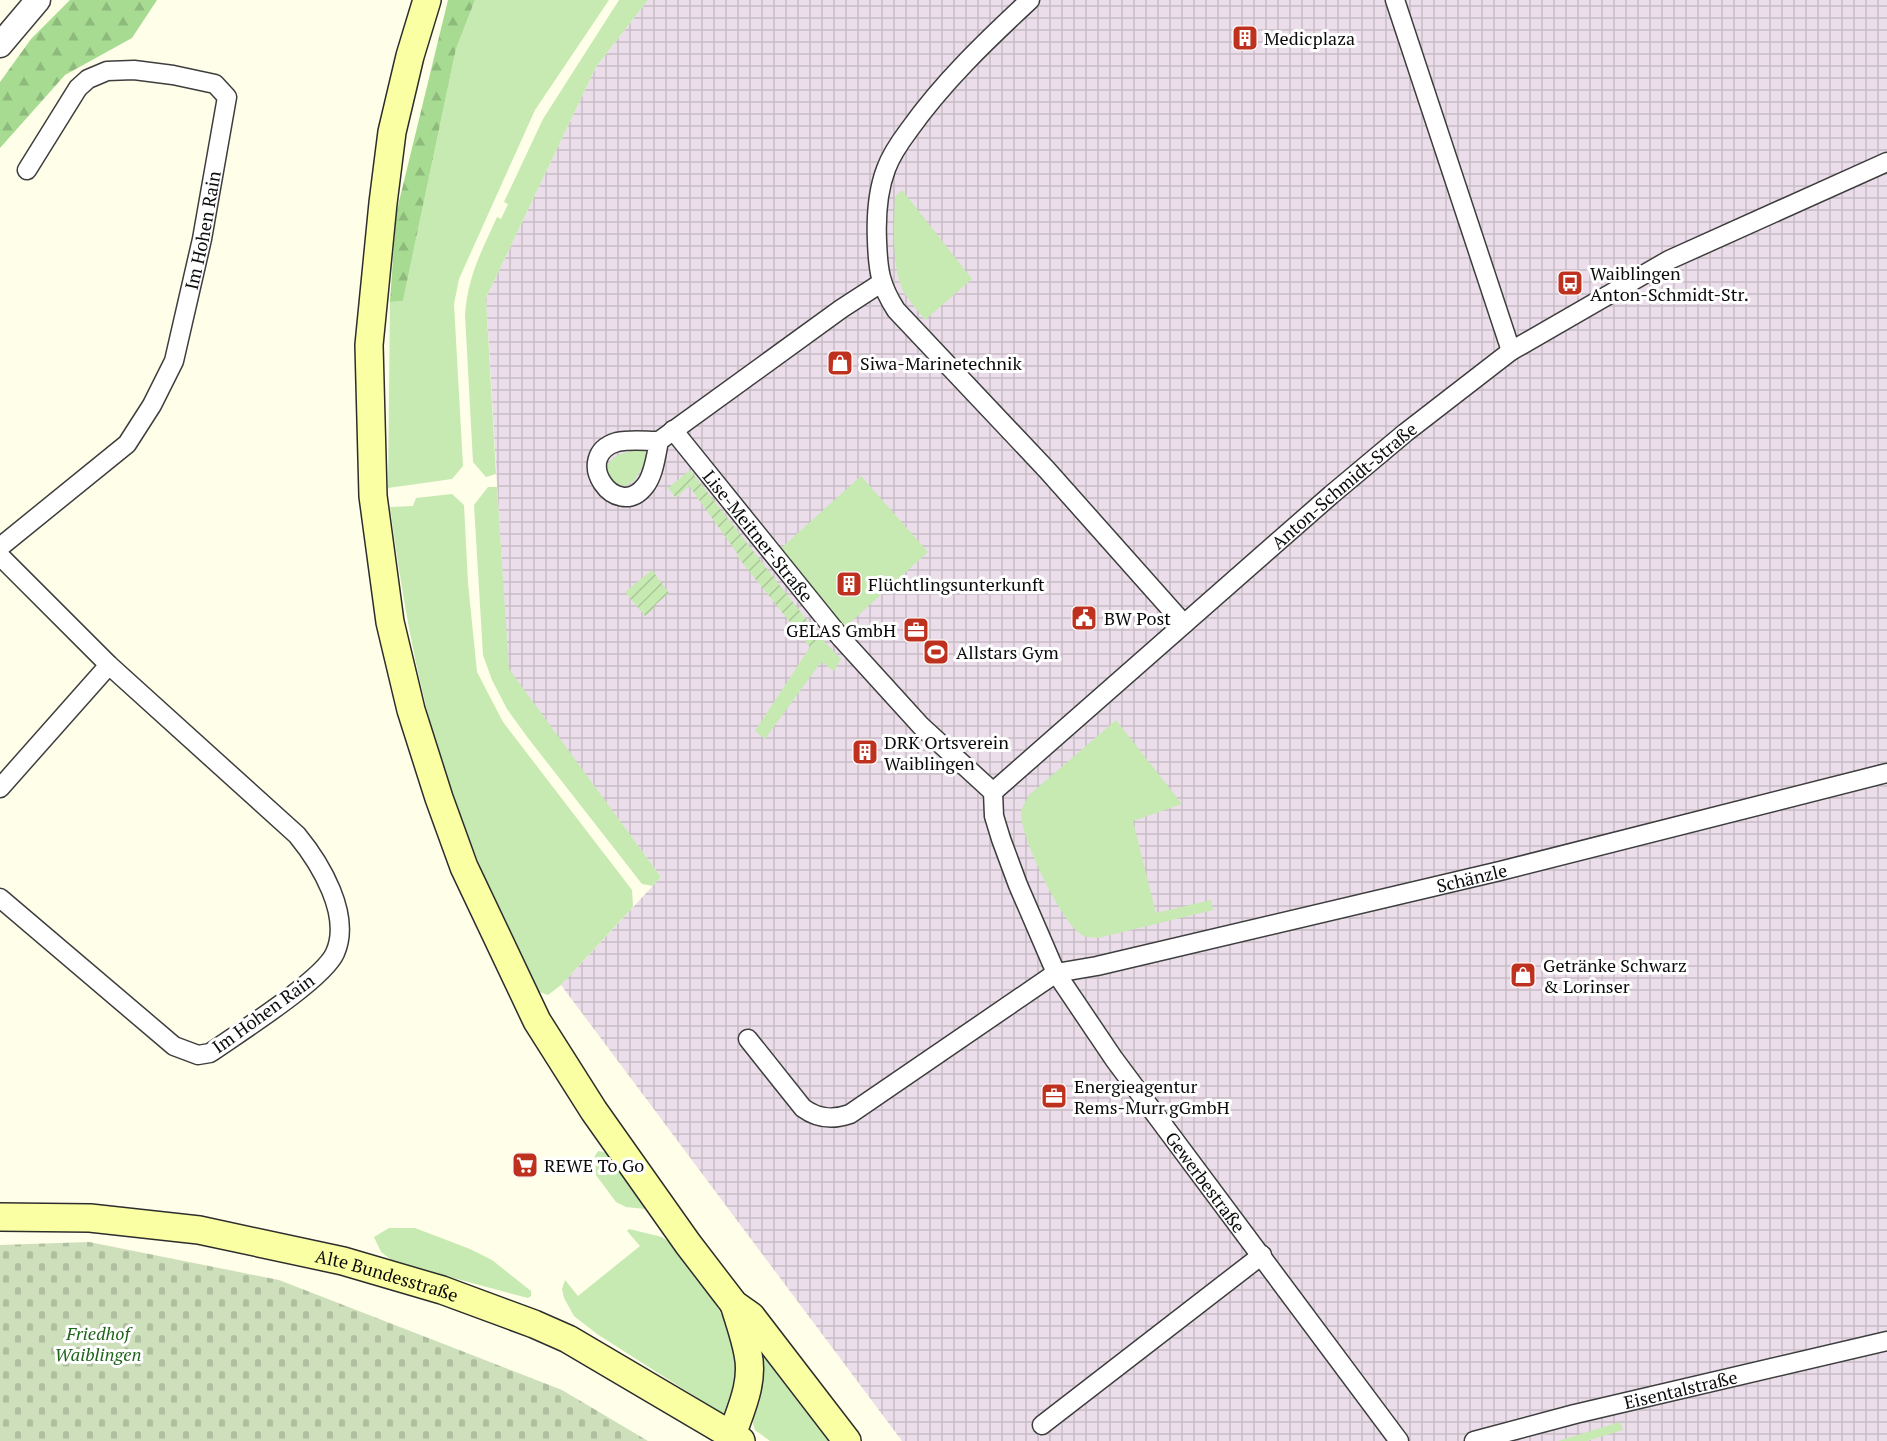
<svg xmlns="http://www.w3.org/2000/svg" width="1887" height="1441" viewBox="0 0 1887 1441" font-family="'PT Serif',serif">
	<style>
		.industrial { fill: url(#industrial-grid) }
		.grass { fill: #c6eab2 }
		.forest { fill: url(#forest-firs) }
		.cemetery { fill: url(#cemetery-stones) }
		.garden { fill: url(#garden-furrows) }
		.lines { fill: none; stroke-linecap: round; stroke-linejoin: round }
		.minor-casing { stroke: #3e3e3e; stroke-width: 21 }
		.tertiary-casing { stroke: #3e3e3e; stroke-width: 27 }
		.secondary-casing { stroke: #2d2d2d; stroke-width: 30 }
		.minor { stroke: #fff; stroke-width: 18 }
		.tertiary { stroke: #fff; stroke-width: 24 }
		.secondary { stroke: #faffa4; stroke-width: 27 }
		.labels { text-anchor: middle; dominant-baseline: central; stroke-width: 6; stroke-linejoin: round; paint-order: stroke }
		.poi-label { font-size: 18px; fill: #0b0b0b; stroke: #fff; text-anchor: start }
		.street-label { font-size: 18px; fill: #0b0b0b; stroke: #fff }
		.park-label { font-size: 18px; font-style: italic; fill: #1d641a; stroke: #fff }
	</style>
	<defs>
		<pattern id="industrial-grid" width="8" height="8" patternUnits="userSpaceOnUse" patternTransform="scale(1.5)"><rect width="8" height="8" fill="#ebdeea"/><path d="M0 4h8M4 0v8" fill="none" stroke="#c8bdc7"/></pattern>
		<pattern id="forest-firs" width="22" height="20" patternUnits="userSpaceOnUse" patternTransform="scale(1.5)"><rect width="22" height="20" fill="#a6db91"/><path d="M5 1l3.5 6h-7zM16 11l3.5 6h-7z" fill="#8ebb7c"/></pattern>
		<pattern id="cemetery-stones" width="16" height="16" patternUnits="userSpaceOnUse" patternTransform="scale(1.5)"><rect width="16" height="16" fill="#cee0bb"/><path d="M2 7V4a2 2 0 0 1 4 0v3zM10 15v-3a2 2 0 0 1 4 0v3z" fill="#b0bf9f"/></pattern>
		<pattern id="garden-furrows" width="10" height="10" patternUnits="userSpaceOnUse" patternTransform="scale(1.5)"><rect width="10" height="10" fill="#c6eab2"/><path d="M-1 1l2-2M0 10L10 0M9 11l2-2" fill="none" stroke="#a9c798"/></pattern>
	</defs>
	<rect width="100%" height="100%" fill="#fffee9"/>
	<path class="industrial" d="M648,0H1887V1441H902L561,985L661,877L508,669L486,298L596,67Z"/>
	<path class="grass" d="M475,0H609L535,110L459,279L454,304L463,466L452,479L388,488L390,302L403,301L456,49Z
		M619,0H648L596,67L486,298L496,474L486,477L473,462L465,315C468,275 481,253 497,217L501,219L508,204L504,202L543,119Z
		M902,190L972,279L925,320C919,312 911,303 905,294C891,272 894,223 895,197Z
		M641,449L645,450L648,454V458L634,481L625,486L614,483L606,471C609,453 626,453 641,449Z
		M861,476L928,552L842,630L780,549Z
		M488,487H497L509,669L661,877L653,886L642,884L528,738L507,709L492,680L483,655L474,505Z
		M452,494L464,505L468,583L477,672L503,722L632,890L633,907L561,985L548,995L537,991C499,911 462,831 437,747C414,668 401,588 390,507L413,506L416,498Z
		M820,637L841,659L834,671L821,662L765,739L755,731L810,647Z
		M1116,720L1182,804L1133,821L1156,913L1211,900L1213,910L1098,938C1094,937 1087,938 1084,936C1063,928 1019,834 1021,812C1022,806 1027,800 1029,795Z
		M598,1151L610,1153L646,1204L645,1209L626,1207L616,1202L596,1175L595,1156Z
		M389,1228H415L470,1249L492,1260L531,1291V1296L528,1298L394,1262L381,1252L374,1237Z
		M629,1229L662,1237L672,1244C694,1275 740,1328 740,1366C740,1380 732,1398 729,1411L724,1415L597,1334L574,1316L564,1298L562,1289L565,1280L578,1296L640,1246L627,1231Z
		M757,1341L838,1441H770L755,1430L751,1417Z
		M1620,1422L1623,1430L1587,1441H1558Z"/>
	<path class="forest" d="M70,0H157L132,38L65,75L0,148V82L31,39Z
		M448,0H475L456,49L403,301L390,302L396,214Z"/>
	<path class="cemetery" d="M89,1242L279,1280L562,1390L648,1441H0V1245Z"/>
	<path class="garden" d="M690,470L820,637L810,647L737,556V553L689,486L676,498L668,488Z
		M652,570L669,593L654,606V609L645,616L625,592Z"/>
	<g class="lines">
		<g class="minor-casing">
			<g id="minor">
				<path d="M1030,0C987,40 943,82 909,130C900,142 891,155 886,169C878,190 876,218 877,241C878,270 880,285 896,310L1047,470L1184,624"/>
				<path d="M1395,0L1511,351"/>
				<path id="s1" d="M673,430L841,638L921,726L993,792L994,816L1001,839L1018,885L1056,973L1114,1059L1399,1441"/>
				<path d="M659,441C656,455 654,475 645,486C616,523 570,456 617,442C630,439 646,441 659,441L841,309L881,283"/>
				<path id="s2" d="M0,547L127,444L152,405L174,361L202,239L227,97L215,84L173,75L134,70L107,71L88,79L78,88L27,170"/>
				<path d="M0,556L109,665L297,835C320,863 352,915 335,953C323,980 237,1034 210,1053L198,1055L174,1046L0,898"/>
				<path d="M0,788L109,665"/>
				<path id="s3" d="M993,792L1331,495L1405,433L1511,351L1669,260L1887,162"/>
				<path id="s4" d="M748,1039L803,1108C818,1119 833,1120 850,1114L1056,973L1097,966L1500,871L1887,773"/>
				<path d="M1042,1425L1262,1255"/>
				<path id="s5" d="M1474,1441L1575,1414L1887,1341"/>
			</g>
		</g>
		<g class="tertiary-casing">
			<path id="tertiary" d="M0,45L38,0"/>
		</g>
		<g class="secondary-casing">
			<g id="secondary">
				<path d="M427,0L410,56L392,132L383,203L369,345L373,496L390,622L411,710L439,798L464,867L537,1021L594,1111L688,1244L734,1304L751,1316L847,1441"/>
				<path id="s6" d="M0,1217L90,1218L199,1230L343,1261L442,1290L534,1324L568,1339L741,1441"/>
				<path d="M732,1435C741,1409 754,1382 748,1354C745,1337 739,1321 734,1304"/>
			</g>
		</g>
		<use href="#minor" class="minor"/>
		<use href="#tertiary" class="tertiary"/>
		<use href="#secondary" class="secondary"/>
	</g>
	<defs>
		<g id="building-square" transform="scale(1.35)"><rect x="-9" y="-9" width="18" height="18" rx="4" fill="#bf311f" stroke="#fff"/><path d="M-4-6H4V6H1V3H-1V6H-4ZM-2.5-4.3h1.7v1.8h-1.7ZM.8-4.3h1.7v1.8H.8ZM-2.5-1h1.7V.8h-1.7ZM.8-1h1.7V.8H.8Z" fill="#fff"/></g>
		<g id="bus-square" transform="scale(1.35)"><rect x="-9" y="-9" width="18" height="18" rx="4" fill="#bf311f" stroke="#fff"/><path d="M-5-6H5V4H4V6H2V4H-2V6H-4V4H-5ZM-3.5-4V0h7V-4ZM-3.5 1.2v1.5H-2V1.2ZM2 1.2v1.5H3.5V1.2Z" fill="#fff"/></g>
		<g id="shop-square" transform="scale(1.35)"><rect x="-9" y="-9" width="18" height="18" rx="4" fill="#bf311f" stroke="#fff"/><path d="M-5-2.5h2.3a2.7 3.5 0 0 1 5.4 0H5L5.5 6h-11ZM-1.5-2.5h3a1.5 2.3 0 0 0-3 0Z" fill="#fff"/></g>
		<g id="civic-square" transform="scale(1.35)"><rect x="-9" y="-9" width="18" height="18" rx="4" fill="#bf311f" stroke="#fff"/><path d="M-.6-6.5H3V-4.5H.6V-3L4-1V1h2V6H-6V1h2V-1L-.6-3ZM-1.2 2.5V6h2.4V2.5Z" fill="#fff"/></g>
		<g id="office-square" transform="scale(1.35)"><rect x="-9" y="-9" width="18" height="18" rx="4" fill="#bf311f" stroke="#fff"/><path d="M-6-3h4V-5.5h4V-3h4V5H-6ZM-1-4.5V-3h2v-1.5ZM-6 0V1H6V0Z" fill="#fff"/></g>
		<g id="stadium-square" transform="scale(1.35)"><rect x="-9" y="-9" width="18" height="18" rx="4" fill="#bf311f" stroke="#fff"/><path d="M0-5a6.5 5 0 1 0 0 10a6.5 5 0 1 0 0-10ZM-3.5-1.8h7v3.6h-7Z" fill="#fff"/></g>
		<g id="supermarket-square" transform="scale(1.35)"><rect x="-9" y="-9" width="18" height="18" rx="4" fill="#bf311f" stroke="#fff"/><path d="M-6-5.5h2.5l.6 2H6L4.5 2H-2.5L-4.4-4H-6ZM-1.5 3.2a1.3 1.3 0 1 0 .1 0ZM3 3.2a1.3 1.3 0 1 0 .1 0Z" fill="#fff"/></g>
	</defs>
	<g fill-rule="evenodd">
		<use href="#building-square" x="1245" y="38"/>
		<use href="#bus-square" x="1570" y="283"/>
		<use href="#shop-square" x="840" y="363"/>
		<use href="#building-square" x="849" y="584"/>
		<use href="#civic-square" x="1084" y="618"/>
		<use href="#office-square" x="916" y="630"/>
		<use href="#stadium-square" x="936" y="652"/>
		<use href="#building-square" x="865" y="752"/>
		<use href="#shop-square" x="1523" y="975"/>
		<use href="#office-square" x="1054" y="1096"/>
		<use href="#supermarket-square" x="525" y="1165"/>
	</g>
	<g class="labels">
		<g class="poi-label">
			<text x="1264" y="38">Medicplaza</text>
			<text x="1590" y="273">Waiblingen<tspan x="1590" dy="21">Anton-Schmidt-Str.</tspan></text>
			<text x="860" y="363">Siwa-Marinetechnik</text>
			<text x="868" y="584">Flüchtlingsunterkunft</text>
			<text x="1104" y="618">BW Post</text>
			<text x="896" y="630" text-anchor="end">GELAS GmbH</text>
			<text x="956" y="652">Allstars Gym</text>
			<text x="884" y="742">DRK Ortsverein<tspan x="884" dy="21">Waiblingen</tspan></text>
			<text x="1543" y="965">Getränke Schwarz<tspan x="1543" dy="21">&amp; Lorinser</tspan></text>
			<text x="1074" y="1086">Energieagentur<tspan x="1074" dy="21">Rems-Murr gGmbH</tspan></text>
			<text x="544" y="1165">REWE To Go</text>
		</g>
		<g class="street-label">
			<text stroke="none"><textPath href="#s2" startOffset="393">Im Hohen Rain</textPath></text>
			<text stroke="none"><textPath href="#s3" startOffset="466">Anton-Schmidt-Straße</textPath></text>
			<text stroke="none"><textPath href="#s1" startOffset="136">Lise-Meitner-Straße</textPath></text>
			<text stroke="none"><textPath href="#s4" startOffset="814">Schänzle</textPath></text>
			<text transform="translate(263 1013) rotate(-36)">Im Hohen Rain</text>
			<text stroke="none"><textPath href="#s1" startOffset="934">Gewerbestraße</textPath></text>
			<text stroke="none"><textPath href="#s6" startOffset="393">Alte Bundesstraße</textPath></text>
			<text stroke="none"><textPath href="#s5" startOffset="213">Eisentalstraße</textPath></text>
		</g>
		<g class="park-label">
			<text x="98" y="1333">Friedhof<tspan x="98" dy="21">Waiblingen</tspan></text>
		</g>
	</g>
</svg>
